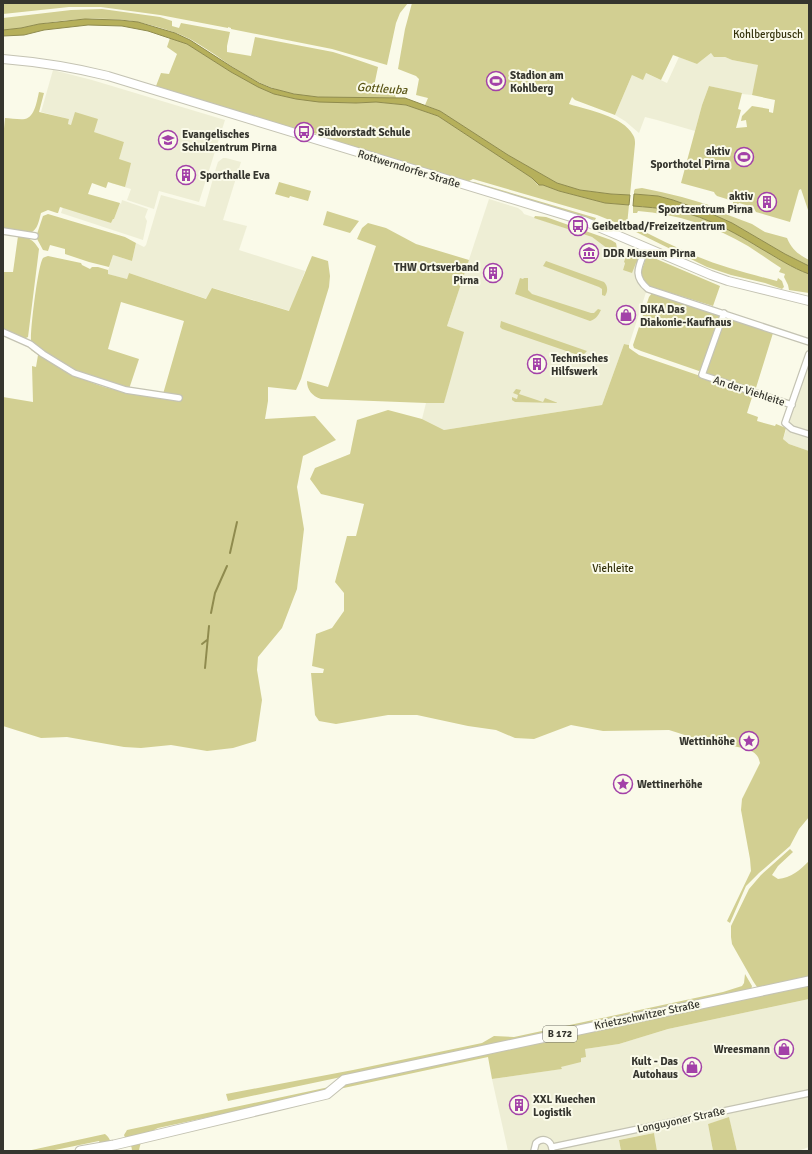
<svg xmlns="http://www.w3.org/2000/svg" width="812" height="1154" viewBox="0 0 812 1154" font-family="Signika,sans-serif">
	<style>
		.built { fill: #eeeed5 }
		.green { fill: #d2cf92 }
		.water { fill: #b6b05b; stroke: #8f8b4e }
		.lines { fill: none; stroke-linecap: round; stroke-linejoin: round }
		.stream { stroke: #8f8b4e; stroke-width: 2 }
		.minor-casing { stroke: #c4c3b3; stroke-width: 8 }
		.secondary-casing { stroke: #c4c3b3; stroke-width: 10 }
		.primary-casing { stroke: #c4c3b3; stroke-width: 11 }
		.minor { stroke: #fff; stroke-width: 5.5 }
		.secondary { stroke: #fff; stroke-width: 8 }
		.primary { stroke: #fff; stroke-width: 9 }
		.labels { text-anchor: middle; dominant-baseline: central; stroke-width: 4; stroke-linejoin: round; paint-order: stroke }
		.shield { fill: #fafae9; stroke: #707066; stroke-width: 1 }
		.shield-label { font-size: 10px; font-weight: bold; fill: #35352e }
		.park-label { font-size: 11px; fill: #34320c; stroke: #fafae9 }
		.poi-label { font-size: 11px; font-weight: bold; fill: #35352e; stroke: #fafae9; text-anchor: start }
		.street-label { font-size: 11px; fill: #35352e; stroke: #fafae9 }
		.water-label { font-size: 12px; font-style: italic; fill: #5b5616; stroke: #fafae9 }
	</style>
	<rect width="100%" height="100%" fill="#fafae9"/>
	<path class="built" d="M711,53L717,57H725L732,60L759,65L752,95L742,94L709,86L702,105L695,131L657,120L645,117L639,133L625,121L615,115L632,75L646,73L667,83L679,57L697,64Z
		M53,70L92,80L225,120L199,202L159,191L154,209L127,200L131,189L111,183L124,142L68,124L69,119L41,112Z
		M223,158H226L241,162L223,220L247,226L239,250L305,271L290,311L213,288L207,299L129,273L127,279L107,274L113,255L132,261L136,243L144,247L146,245L161,195L205,207L216,168L218,162Z
		M489,199L518,208L522,211L524,214L592,237L612,252L618,254L617,251L627,254L623,270L636,263L640,258L645,260L641,272L648,286L629,345L624,344L602,405L444,430L422,419L426,403L444,402L463,332L447,326Z
		M122,200L148,209L145,217L147,221L143,240L61,213L63,207L111,223L113,219H114L120,203L121,204Z
		M809,364V451L789,444L783,439Z
		M809,999V1147L798,1151H737L729,1118L708,1124L713,1151H657L654,1133L619,1140L621,1151H508L492,1079L561,1069V1067L581,1058L585,1049L619,1044L668,1029Z"/>
	<path class="green" d="M3,3H408L400,13L396,23L387,65L332,49L231,29V28L228,27V28L160,15L101,7H69L3,14Z
		M412,3H809V213L801,189L799,190L790,222L756,212L753,207L739,203L736,207H735L733,203V201L717,196L715,194L714,192L681,183L702,105L709,86L742,93L738,109L741,110L736,128L747,127L746,120L741,121L742,116L752,106L769,109V112L773,113L775,100L752,95L758,65L732,60L725,57H714L711,53L697,64L673,55L661,80L646,73L643,80L632,75L615,115L575,100L572,97L569,104C588,110 623,116 633,135C635,138 635,141 635,144L630,195L611,194L580,190L557,183L508,155L440,111L425,105L428,98L416,95L419,79L416,76L398,69L405,29Z
		M102,9L160,17L172,21V26L179,28L181,23L230,32L227,46V52L251,56L255,37L333,52L349,57L378,67L373,91L394,92L396,98C356,97 308,102 270,87C241,76 217,54 190,39C174,31 155,26 138,22C110,16 67,19 39,24C33,25 27,27 21,28C15,29 9,29 3,30V18L71,10Z
		M170,38L187,44L231,72L258,87L274,94L296,99L356,103L376,102L406,105L438,116L532,178L538,185H543L559,191L605,203L629,205L627,225H622L597,215L473,179L467,182L324,139V136L303,130L302,132L156,86L161,73L169,74L177,54L167,47Z
		M39,92L44,93L39,112L69,119L68,124L71,125L75,112L98,119L94,132L124,142L119,159L131,163L125,187L108,182L106,188L92,183L88,194L120,203L114,219H113L111,223L60,207L58,213H57L48,210L41,213C39,220 38,230 30,233L3,229V139L5,118C11,118 19,120 25,119C35,117 37,100 39,92Z
		M279,182L311,191L308,201L290,196L289,198L275,194Z
		M474,182L596,218L595,220L585,218L470,183Z
		M642,188C669,193 695,200 721,209L720,212L752,224L765,232L787,238C792,250 798,254 809,260V266L785,254L732,223L712,214L673,200L658,196L634,194V191L635,189Z
		M633,206C659,208 684,210 709,221C726,228 744,238 760,248C776,257 792,268 809,274V293L789,290L788,285L784,277L785,274L779,272L781,268C770,261 759,253 748,246C715,226 676,214 638,211L637,213H633Z
		M327,211L359,221L350,233L323,225Z
		M48,214L125,237L136,243L132,261L113,255L109,267L89,262L65,254V249L50,245L48,251L43,250L36,237L43,216Z
		M535,216L546,217L611,240L616,243L618,254L612,252L592,237L534,218Z
		M634,222L636,223L635,227C655,237 675,247 696,256C722,267 750,274 777,281L778,278L782,281L784,287L782,289L765,283L731,275L707,267L632,230Z
		M368,223L386,228L416,244L469,260L447,326L464,332L444,403H426L321,399C312,396 307,390 307,381L328,387L376,246L357,239L362,228Z
		M18,236C29,238 33,239 39,249L28,337L24,339L3,330V272H13Z
		M630,250C641,248 641,255 638,263H636L632,273L623,270L625,263L624,262L627,253Z
		M647,255L720,286L713,306L648,286L642,279L641,272Z
		M48,256L81,263L82,265L90,269L92,267H98L108,270V274L127,279L129,273L206,299L212,288L289,311L312,256L328,261L330,276L329,287L301,379L296,390L268,387V401L265,419L315,416L336,440L303,456L297,487L304,529L297,589L282,628L258,657L257,670L262,700L256,741L233,748L207,751L171,745L141,748L124,747L67,737L41,738L3,726V397L33,402L32,366L36,367L38,355L31,350V348C58,365 84,383 116,390C131,392 148,392 163,394L184,321L121,302L108,349L139,359L129,389L75,371L62,364L32,344L31,341C30,331 38,264 43,258C44,257 46,257 48,256Z
		M546,261L604,282C608,286 608,291 605,296L602,295V289L599,287L543,266Z
		M520,278L523,279L524,278H528V290L532,294L591,313H594L598,309L601,310C598,316 596,319 590,321L515,294Z
		M652,293L721,315L701,370L699,371L641,351L634,348L633,345L649,297Z
		M724,316L773,333L755,391L710,376L705,371Z
		M501,321L587,351L584,354L578,355L502,329L500,327Z
		M624,344L629,345V348L639,355L753,394L747,413L758,417L757,421L775,426L776,424L786,428L783,439L789,444L809,451V817L799,829L790,846L759,873L746,886L730,923L727,921L751,871L750,859L741,810L742,799L760,763C758,754 755,753 747,749L691,737L669,730L603,731L571,725L534,739L515,738L496,730L468,726L417,715H388L336,724L319,721L315,715L311,673H323L324,669L312,666L316,634L332,628L344,611V593L335,582L347,536H356L364,504L321,494L310,479L315,468L350,454L357,420L388,410L422,419L444,430L602,405Z
		M516,389L521,390L519,394L543,402L545,398L558,403L515,402L512,400V397L517,399L518,395L513,393Z
		M790,849L793,852L778,866L772,875L778,879C791,878 800,870 809,861V977L759,988L757,987L753,981L732,944L731,937V926L749,889L761,875Z
		M745,974L752,986L751,990L228,1101L226,1094L353,1070L482,1043L494,1036L514,1037L723,992L742,986L744,983Z
		M809,985V999L668,1029L619,1044L585,1049L586,1057L581,1058V1062L561,1067L562,1069L492,1079L488,1057L158,1128C144,1135 142,1136 139,1151H132C132,1142 126,1142 124,1135L127,1130Z
		M729,1117L737,1151H713L708,1124Z
		M654,1133L657,1151H621L619,1140Z
		M105,1134C112,1139 110,1145 114,1151H105L102,1148L99,1141L50,1151H27Z"/>
	<path class="water" d="M85,19L120,20L138,22L175,33L190,40L232,67L259,83L271,88L294,94L318,97L405,98L440,111L508,155L557,183L580,190L611,194L630,195L629,205L605,203L559,191L543,185H539L532,178L438,116L406,105L376,102L356,103L319,102L296,99L274,94L258,87L231,72L187,44L148,31L122,26L88,25L44,30L24,35L3,36V30L21,28L39,24Z
		M634,194L658,196L673,200L712,214L732,223L785,254L809,266V274C792,268 776,257 760,248C744,238 726,228 709,221C684,210 659,208 633,206Z"/>
	<g class="lines">
		<path class="stream" d="M230,553L237,522
			M211,613L215,593L227,566
			M202,644L207,640
			M205,668L209,626"/>
		<g class="minor-casing">
			<path id="minor" d="M3,231L35,236
				M646,248C640,265 631,275 648,289L809,342
				M724,313L702,375L792,405
				M3,332L30,344L43,354L74,373L126,390L179,398
				M808,434L792,429L785,423L809,354
				M553,1147L809,1093
				M534,1151L536,1143C543,1137 551,1140 552,1149"/>
		</g>
		<g class="secondary-casing">
			<path id="secondary" d="M3,59C39,62 72,67 108,76L584,221L711,275L728,281L809,301"/>
		</g>
		<g class="primary-casing">
			<path id="primary" d="M80,1151L114,1145L327,1094L344,1080L809,981"/>
		</g>
		<use href="#minor" class="minor"/>
		<use href="#secondary" class="secondary"/>
		<use href="#primary" class="primary"/>
	</g>
	<defs>
		<g id="stadium-ring" transform="scale(1)"><circle r="9.5" fill="#fafae9" stroke="#a341a8" stroke-width="1.5"/><path d="M0-5a6.5 5 0 1 0 0 10a6.5 5 0 1 0 0-10ZM-3.5-1.8h7v3.6h-7Z" fill="#a341a8"/></g>
		<g id="bus-ring" transform="scale(1)"><circle r="9.5" fill="#fafae9" stroke="#a341a8" stroke-width="1.5"/><path d="M-5-6H5V4H4V6H2V4H-2V6H-4V4H-5ZM-3.5-4V0h7V-4ZM-3.5 1.2v1.5H-2V1.2ZM2 1.2v1.5H3.5V1.2Z" fill="#a341a8"/></g>
		<g id="school-ring" transform="scale(1)"><circle r="9.5" fill="#fafae9" stroke="#a341a8" stroke-width="1.5"/><path d="M0-5L7-2L0 1L-7-2ZM-4 1L0 2.5L4 1V4Q0 6-4 4Z" fill="#a341a8"/></g>
		<g id="building-ring" transform="scale(1)"><circle r="9.5" fill="#fafae9" stroke="#a341a8" stroke-width="1.5"/><path d="M-4-6H4V6H1V3H-1V6H-4ZM-2.5-4.3h1.7v1.8h-1.7ZM.8-4.3h1.7v1.8H.8ZM-2.5-1h1.7V.8h-1.7ZM.8-1h1.7V.8H.8Z" fill="#a341a8"/></g>
		<g id="museum-ring" transform="scale(1)"><circle r="9.5" fill="#fafae9" stroke="#a341a8" stroke-width="1.5"/><path d="M0-6L6-3V-2H-6V-3ZM-5-1h2V3h-2ZM-1-1h2V3h-2ZM3-1h2V3H3ZM-6 4H6V6H-6Z" fill="#a341a8"/></g>
		<g id="shop-ring" transform="scale(1)"><circle r="9.5" fill="#fafae9" stroke="#a341a8" stroke-width="1.5"/><path d="M-5-2.5h2.3a2.7 3.5 0 0 1 5.4 0H5L5.5 6h-11ZM-1.5-2.5h3a1.5 2.3 0 0 0-3 0Z" fill="#a341a8"/></g>
		<g id="sight-ring" transform="scale(1)"><circle r="9.5" fill="#fafae9" stroke="#a341a8" stroke-width="1.5"/><path d="M0-6L1.8-2.2L6-1.7L2.9 1.2L3.7 5.4L0 3.3L-3.7 5.4L-2.9 1.2L-6-1.7L-1.8-2.2Z" fill="#a341a8"/></g>
	</defs>
	<g fill-rule="evenodd">
		<use href="#stadium-ring" x="496" y="81"/>
		<use href="#bus-ring" x="304" y="132"/>
		<use href="#school-ring" x="168" y="140"/>
		<use href="#stadium-ring" x="744" y="157"/>
		<use href="#building-ring" x="186" y="175"/>
		<use href="#building-ring" x="767" y="202"/>
		<use href="#bus-ring" x="578" y="226"/>
		<use href="#museum-ring" x="589" y="253"/>
		<use href="#building-ring" x="493" y="273"/>
		<use href="#shop-ring" x="626" y="315"/>
		<use href="#building-ring" x="537" y="364"/>
		<use href="#sight-ring" x="749" y="741"/>
		<use href="#sight-ring" x="623" y="784"/>
		<use href="#shop-ring" x="784" y="1049"/>
		<use href="#shop-ring" x="692" y="1067"/>
		<use href="#building-ring" x="519" y="1105"/>
	</g>
	<g class="labels">
		<rect class="shield" x="543" y="1026" width="34" height="16" rx="3"/>
		<g class="shield-label">
			<text x="560" y="1034">B 172</text>
		</g>
		<g class="park-label">
			<text x="768" y="34">Kohlbergbusch</text>
			<text x="613" y="568">Viehleite</text>
		</g>
		<g class="poi-label">
			<text x="510" y="75">Stadion am<tspan x="510" dy="13">Kohlberg</tspan></text>
			<text x="318" y="132">Südvorstadt Schule</text>
			<text x="182" y="134">Evangelisches<tspan x="182" dy="13">Schulzentrum Pirna</tspan></text>
			<text x="730" y="151" text-anchor="end">aktiv<tspan x="730" dy="13">Sporthotel Pirna</tspan></text>
			<text x="200" y="175">Sporthalle Eva</text>
			<text x="753" y="196" text-anchor="end">aktiv<tspan x="753" dy="13">Sportzentrum Pirna</tspan></text>
			<text x="592" y="226">Geibeltbad/Freizeitzentrum</text>
			<text x="603" y="253">DDR Museum Pirna</text>
			<text x="479" y="267" text-anchor="end">THW Ortsverband<tspan x="479" dy="13">Pirna</tspan></text>
			<text x="640" y="309">DIKA Das<tspan x="640" dy="13">Diakonie-Kaufhaus</tspan></text>
			<text x="551" y="358">Technisches<tspan x="551" dy="13">Hilfswerk</tspan></text>
			<text x="735" y="741" text-anchor="end">Wettinhöhe</text>
			<text x="637" y="784">Wettinerhöhe</text>
			<text x="770" y="1049" text-anchor="end">Wreesmann</text>
			<text x="678" y="1061" text-anchor="end">Kult - Das<tspan x="678" dy="13">Autohaus</tspan></text>
			<text x="533" y="1099">XXL Kuechen<tspan x="533" dy="13">Logistik</tspan></text>
		</g>
		<g class="street-label">
			<text transform="translate(409 169) rotate(17)">Rottwerndorfer Straße</text>
			<text transform="translate(749 391) rotate(18)">An der Viehleite</text>
			<text transform="translate(647 1015) rotate(-12)">Krietzschwitzer Straße</text>
			<text transform="translate(681 1120) rotate(-12)">Longuyoner Straße</text>
		</g>
		<g class="water-label">
			<text transform="translate(382 89) rotate(4)">Gottleuba</text>
		</g>
	</g>
	<rect width="812" height="1154" fill="none" stroke="#35352e" stroke-width="8"/>
</svg>
